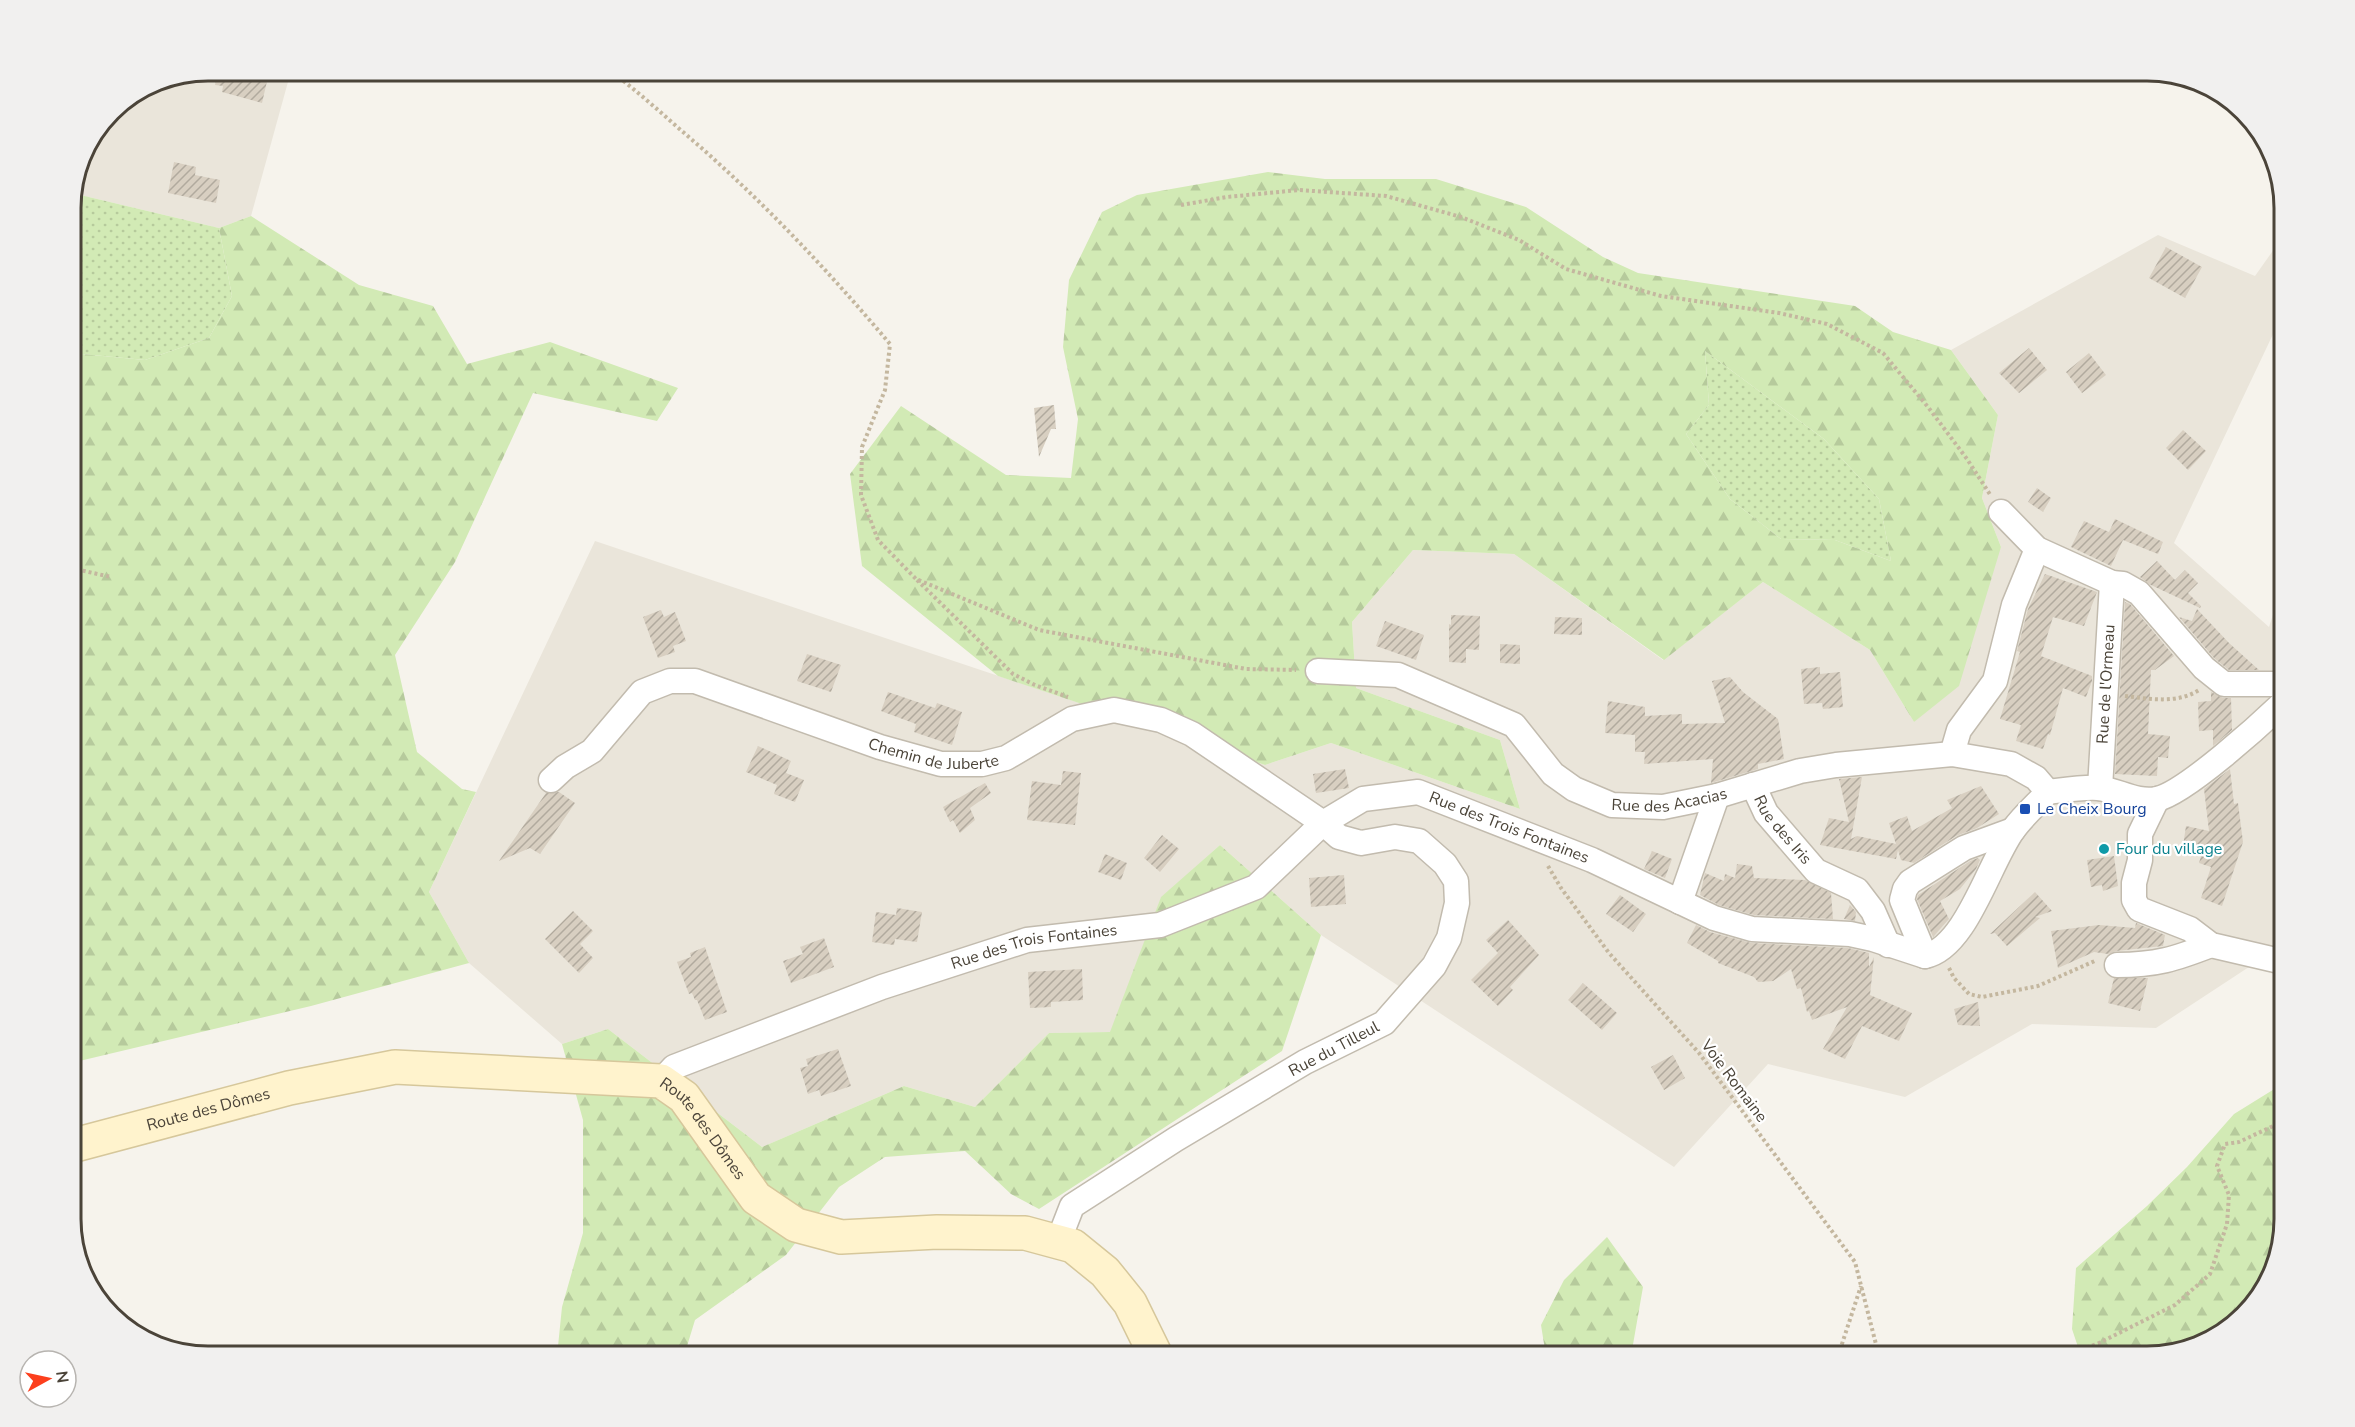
<svg xmlns="http://www.w3.org/2000/svg" width="2355" height="1427" viewBox="0 0 2355 1427" font-family="'Nunito Sans',sans-serif">
	<style>
		.residential { fill: #eae5da }
		.grass { fill: url(#grass-dots) }
		.forest { fill: url(#forest-firs); fill-rule: evenodd }
		.building { fill: url(#building-hatch) }
		.lines { fill: none; stroke-linecap: round; stroke-linejoin: round }
		.street-casing { stroke: #c2bbae; stroke-width: 27 }
		.secondary-casing { stroke: #d6c79b; stroke-width: 36 }
		.path { stroke: #c4b79f; stroke-width: 4; stroke-dasharray: 3 3; stroke-linecap: butt }
		.street { stroke: #fff; stroke-width: 24 }
		.secondary { stroke: #fff3cd; stroke-width: 33 }
		.transit-dot { fill: #1a4fb4; stroke: #fff; stroke-width: 2 }
		.culture-dot { fill: #0f9aa8; stroke: #fff; stroke-width: 2 }
		.labels { text-anchor: middle; dominant-baseline: central; stroke-width: 4.5; stroke-linejoin: round; paint-order: stroke }
		.street-label { font-size: 16px; fill: #4b4439; stroke: #fff }
		.transit-label { font-size: 16px; fill: #164399; stroke: #fff; text-anchor: start }
		.culture-label { font-size: 16px; fill: #0d838f; stroke: #fff; text-anchor: start }
		.rim { fill: none; stroke: #4b4439; stroke-width: 3 }
	</style>
	<defs>
		<pattern id="grass-dots" width="8" height="8" patternUnits="userSpaceOnUse" patternTransform="scale(1.5)"><rect width="8" height="8" fill="#d2eab5"/><path d="M2 2h.1M6 6h.1" fill="none" stroke="#b6ca9c" stroke-width="1.8" stroke-linecap="round"/></pattern>
		<pattern id="forest-firs" width="22" height="20" patternUnits="userSpaceOnUse" patternTransform="scale(1.5)"><rect width="22" height="20" fill="#d2eab5"/><path d="M5 1l3.5 6h-7zM16 11l3.5 6h-7z" fill="#b6ca9c"/></pattern>
		<pattern id="building-hatch" width="6" height="6" patternUnits="userSpaceOnUse" patternTransform="scale(1.5)"><rect width="6" height="6" fill="#d8cfc1"/><path d="M-1 1l2-2M0 6l6-6M5 7l2-2" fill="none" stroke="#b1aa9e"/></pattern>
	</defs>
	<rect width="100%" height="100%" fill="#f6f3ec"/>
	<path class="residential" d="M208,71H291L251,216L219,228L72,193L81,155L111,110L155,81Z
		M2158,235L2255,276L2284,235V311L2174,543L2269,627L2284,581V944L2156,1028L2032,1024L1905,1097L1768,1064L1674,1167L1321,935L1220,845L1161,898L1111,1032L1049,1033L975,1107L904,1086L762,1147L608,1029L562,1044L469,963L429,892L595,541L1265,765L1331,743L1520,809L1500,740L1356,688L1352,622L1413,550L1514,554L1663,660L1763,582L1870,650L1914,722L2001,547L1982,498L1998,415L1951,350Z"/>
	<path class="grass" d="M72,193L219,228L232,296L209,338L145,360L71,353Z
		M1705,351L1824,439L1879,499L1891,561L1835,540L1781,539L1730,499L1686,434L1709,405Z"/>
	<path class="forest" d="M1268,172L1325,179H1436L1526,207L1603,257L1638,273L1855,306L1893,332L1951,350L1998,415L1982,498L2001,547L1959,686L1914,722L1870,650L1763,582L1664,660L1514,554L1413,550L1352,622L1356,688L1500,740L1520,809L1331,743L1265,765L998,676L862,566L850,474L901,406L1006,475L1071,478L1078,419L1063,347L1069,280L1102,212L1137,195ZM1705,351L1824,439L1879,499L1891,561L1835,540L1781,539L1730,499L1686,434L1709,405Z
		M251,216L359,285L433,306L467,364L550,342L678,388L657,421L533,393L455,562L395,655L417,752L462,789L476,792L429,892L469,963L311,1006L71,1063V353L145,360L209,338L232,296L219,228Z
		M1220,845L1321,935L1282,1051L1039,1209L1011,1194L965,1151L885,1157L839,1187L786,1255L695,1320L684,1356H557L562,1307L583,1233V1120L562,1044L608,1029L762,1147L904,1086L975,1107L1049,1033L1110,1032L1161,897Z
		M2284,1083V1220L2266,1288L2216,1338L2148,1356H2081L2072,1329L2076,1268L2147,1206L2187,1167L2234,1114Z
		M1607,1237L1643,1287L1631,1356H1546L1541,1325L1564,1280Z"/>
	<path class="building" d="M218,70H255V73L268,77L262,103L222,92L223,86L215,85Z
		M174,162L196,167L195,175L220,180L216,203L168,193Z
		M2166,247L2202,267L2185,298L2149,278Z
		M2029,348L2047,370L2019,393L1999,373Z
		M2089,353L2106,375L2082,393L2066,372Z
		M1054,405L1056,429H1051L1039,457L1034,408Z
		M2183,430L2206,451L2188,470L2166,448Z
		M2037,488L2051,498L2043,512L2028,502Z
		M2115,519L2163,542L2158,554L2123,540L2111,566L2071,547L2084,521L2109,532Z
		M2157,561L2175,580L2185,570L2198,583L2188,593L2201,606L2200,608L2151,585L2140,577Z
		M2045,574L2097,592L2084,626L2053,617L2041,656L2092,676V681L2086,697L2063,688L2050,735L2048,734L2043,749L2016,741L2021,725L2000,719L2020,652L2017,651L2028,609Z
		M2125,602L2130,604L2174,656L2155,670H2151L2148,734L2170,736L2168,758L2158,757L2157,776L2115,774Z
		M2197,609L2229,643L2259,670H2229L2214,658L2179,617L2192,621Z
		M661,610L664,617L675,612L686,641L673,646L675,652L658,658L643,617Z
		M1451,615L1480,616L1479,650L1466,649V663L1449,662V624L1451,625Z
		M1555,617L1582,618V635L1554,634Z
		M1385,621L1424,635L1416,660L1376,646Z
		M1500,644L1520,645V664L1500,663Z
		M807,654L841,665L831,692L797,681Z
		M1820,667V674L1840,672L1843,707L1823,709L1822,703L1804,704L1801,669Z
		M1730,677L1743,692L1778,719L1784,759L1758,764V769L1711,783L1713,759L1644,764L1645,752H1635V735L1605,733L1608,701L1645,707V716L1682,714V724L1725,723L1712,681Z
		M888,692L935,708L937,703L962,712L952,745L914,732L916,724L881,711Z
		M2211,692L2223,698H2231L2232,730L2213,746V730L2199,731L2198,702L2211,701Z
		M758,746L791,761L786,773L804,780L795,802L774,794L777,785L746,772Z
		M1345,769L1349,788L1316,793L1313,774Z
		M2230,769L2234,804L2238,803L2243,842L2222,906L2201,898L2211,867L2199,863L2202,853L2183,846L2186,826L2209,831L2204,789Z
		M1063,771L1081,773L1075,825L1027,820L1032,781L1061,785Z
		M1862,777L1851,839L1857,836L1896,844L1889,823L1907,816L1912,831L1952,808L1947,800L1981,786L1999,814L1977,828L1956,836L1914,863L1901,860L1898,850L1896,859L1820,845L1829,818L1849,822L1839,779Z
		M985,783L991,793L970,808L975,820L960,833L953,820L950,822L943,807Z
		M559,792L575,803L540,854L530,848L499,861L546,793Z
		M1162,835L1179,849L1160,872L1144,858Z
		M1652,851L1672,859L1665,878L1644,869Z
		M1105,854L1127,863L1121,880L1098,872Z
		M2114,856L2118,886L2103,891L2102,885L2091,887L2087,860Z
		M1978,858L1980,860L1976,869L1960,889L1940,901L1949,919L1933,937L1917,899L1918,895L1970,861Z
		M1737,864L1752,866L1754,878L1805,880L1831,893L1833,919L1754,915L1719,905L1700,895L1705,873L1724,881L1725,874L1735,878Z
		M1344,875L1346,904L1311,907L1309,878Z
		M2035,892L2052,911L2035,917L2040,918L2007,946L1995,933L1990,934Z
		M1620,895L1646,914L1633,932L1606,914Z
		M1850,905L1856,912L1855,921L1844,919Z
		M897,908L922,912L917,942L895,939L894,945L872,942L876,912L896,915Z
		M573,911L593,931L580,944L593,958L579,973L545,939Z
		M1508,920L1539,955L1510,987L1513,990L1498,1006L1471,980L1498,953L1486,940Z
		M2136,923L2165,935L2163,946L2116,951L2108,954L2094,952L2058,968L2051,931L2099,925L2135,928Z
		M1696,925L1710,932L1751,943L1848,948L1869,953V967L1874,957L1870,995L1912,1013L1899,1041L1862,1026L1845,1059L1823,1049L1847,1007L1812,1020L1809,1011L1807,1012L1801,988L1797,989L1791,969L1773,981L1758,982L1754,977L1718,963V961L1687,943Z
		M824,938L834,967L791,983L783,961L803,954L800,947Z
		M705,947L727,1012L705,1020L697,1000H695L692,993L689,994L677,962L691,957L690,953Z
		M1082,969L1083,1000L1051,1002V1007L1030,1008L1028,972Z
		M2114,978H2148L2140,1011L2108,1003Z
		M1583,983L1617,1013L1602,1030L1568,1000Z
		M1978,1002L1980,1026L1958,1025L1954,1009Z
		M838,1049L851,1086L821,1096L819,1090L808,1094L800,1068L808,1066L806,1059Z
		M1673,1055L1685,1078L1664,1090L1651,1067Z"/>
	<g class="lines">
		<g class="street-casing">
			<g id="street">
				<path d="M2001,512L2037,549L2112,583L2123,584L2139,593L2204,668L2224,684H2279L2284,687"/>
				<path id="s1" d="M1318,671L1398,675L1514,725L1553,774L1574,789L1612,805L1663,807L1717,796L1800,771L1836,765L1952,754L2011,764L2036,778L2048,792"/>
				<path d="M1952,754L1959,730L1995,681L2014,605L2037,549"/>
				<path id="s2" d="M551,780L565,767L592,751L642,692L670,681H695L880,747L941,764H982L1006,758L1072,719L1114,710L1161,720L1192,734L1323,823L1339,837L1361,843L1395,837L1419,841L1445,864L1456,881L1457,903L1449,938L1434,966L1384,1023L1305,1062L1176,1139L1072,1206L1058,1242"/>
				<path id="s3" d="M1753,785L1766,813L1816,871L1857,890L1873,911L1888,945"/>
				<path id="s4" d="M2100,788L2112,583"/>
				<path d="M2157,799L2140,834V860L2134,883V900L2139,909L2190,929L2211,945L2284,962"/>
				<path d="M1680,902L1717,796"/>
				<path d="M1925,956L1902,900L1905,889L1910,882L1964,848L2013,830"/>
				<path d="M2117,965C2156,965 2175,959 2211,945"/>
				<path id="s5" d="M661,1081L674,1067L882,987L1027,940L1160,925L1256,887L1323,823L1363,799L1418,792L1592,860L1714,918L1752,929L1850,934L1873,939L1925,956C1966,948 1989,863 2013,830C2023,816 2037,804 2048,792C2065,790 2082,787 2098,788C2118,790 2136,803 2157,799C2185,793 2261,724 2284,702"/>
			</g>
		</g>
		<g class="secondary-casing">
			<g id="secondary">
				<path id="s6" d="M71,1146L289,1088L395,1067L661,1081L684,1097L756,1198L796,1225L841,1237L937,1232L1025,1233L1073,1246L1105,1272L1130,1303L1156,1356"/>
			</g>
		</g>
		<path class="path" d="M609,70C635,89 659,111 683,132C758,196 826,268 890,344L885,390L862,447L861,495L878,540L916,579L1039,630L1246,669L1296,670
			M1181,205L1227,197L1299,190L1386,196L1461,217L1519,240L1566,269L1661,296L1779,313L1827,324L1883,353L1928,407L1967,459L1991,496
			M71,568L111,577
			M917,580L1013,674L1035,685L1068,697
			M2125,696C2151,699 2177,704 2199,690
			M1548,866L1561,888L1609,953L1699,1053L1855,1262L1879,1356
			M1949,968L1954,978L1969,994L1982,997L2038,986L2097,960
			M1838,1356L1861,1286
			M2064,1356L2099,1343L2175,1305L2210,1274L2227,1224L2229,1195L2217,1166L2225,1144L2239,1142L2284,1121"/>
		<use href="#street" class="street"/>
		<use href="#secondary" class="secondary"/>
	</g>
	<rect class="transit-dot" x="2019" y="803" width="12" height="12" rx="3"/>
	<circle class="culture-dot" cx="2104" cy="849" r="6"/>
	<g class="labels">
		<g class="street-label">
			<text stroke="none"><textPath href="#s4" startOffset="104">Rue de l'Ormeau</textPath></text>
			<text stroke="none"><textPath href="#s2" startOffset="434">Chemin de Juberte</textPath></text>
			<text stroke="none"><textPath href="#s1" startOffset="394">Rue des Acacias</textPath></text>
			<text stroke="none"><textPath href="#s5" startOffset="924">Rue des Trois Fontaines</textPath></text>
			<text stroke="none"><textPath href="#s3" startOffset="54">Rue des Iris</textPath></text>
			<text stroke="none"><textPath href="#s5" startOffset="400">Rue des Trois Fontaines</textPath></text>
			<text transform="translate(1334 1049) rotate(-28)">Rue du Tilleul</text>
			<text transform="translate(1734 1081) rotate(53)">Voie Romaine</text>
			<text stroke="none"><textPath href="#s6" startOffset="142">Route des Dômes</textPath></text>
			<text stroke="none"><textPath href="#s6" startOffset="664">Route des Dômes</textPath></text>
		</g>
		<g class="transit-label">
			<text x="2037" y="809">Le Cheix Bourg</text>
		</g>
		<g class="culture-label">
			<text x="2116" y="849">Four du village</text>
		</g>
	</g>
	<path d="M0 0H2355V1427H0ZM208 81H2147A127 127 0 0 1 2274 208V1219A127 127 0 0 1 2147 1346H208A127 127 0 0 1 81 1219V208A127 127 0 0 1 208 81Z" fill="#f1f0ef" fill-rule="evenodd"/>
	<path class="rim" d="M208 81H2147A127 127 0 0 1 2274 208V1219A127 127 0 0 1 2147 1346H208A127 127 0 0 1 81 1219V208A127 127 0 0 1 208 81Z"/>
	<g transform="translate(48 1379) rotate(82)"><circle r="28" fill="#ffffff" stroke="#b7b4b0" stroke-width="1.5"/>
	<path d="M0-4.5L10 22L0 15L-10 22Z" fill="#fc3f1d"/>
	<text y="-9" font-size="16" font-weight="bold" text-anchor="middle" fill="#4b4439">N</text>
	</g>
</svg>
